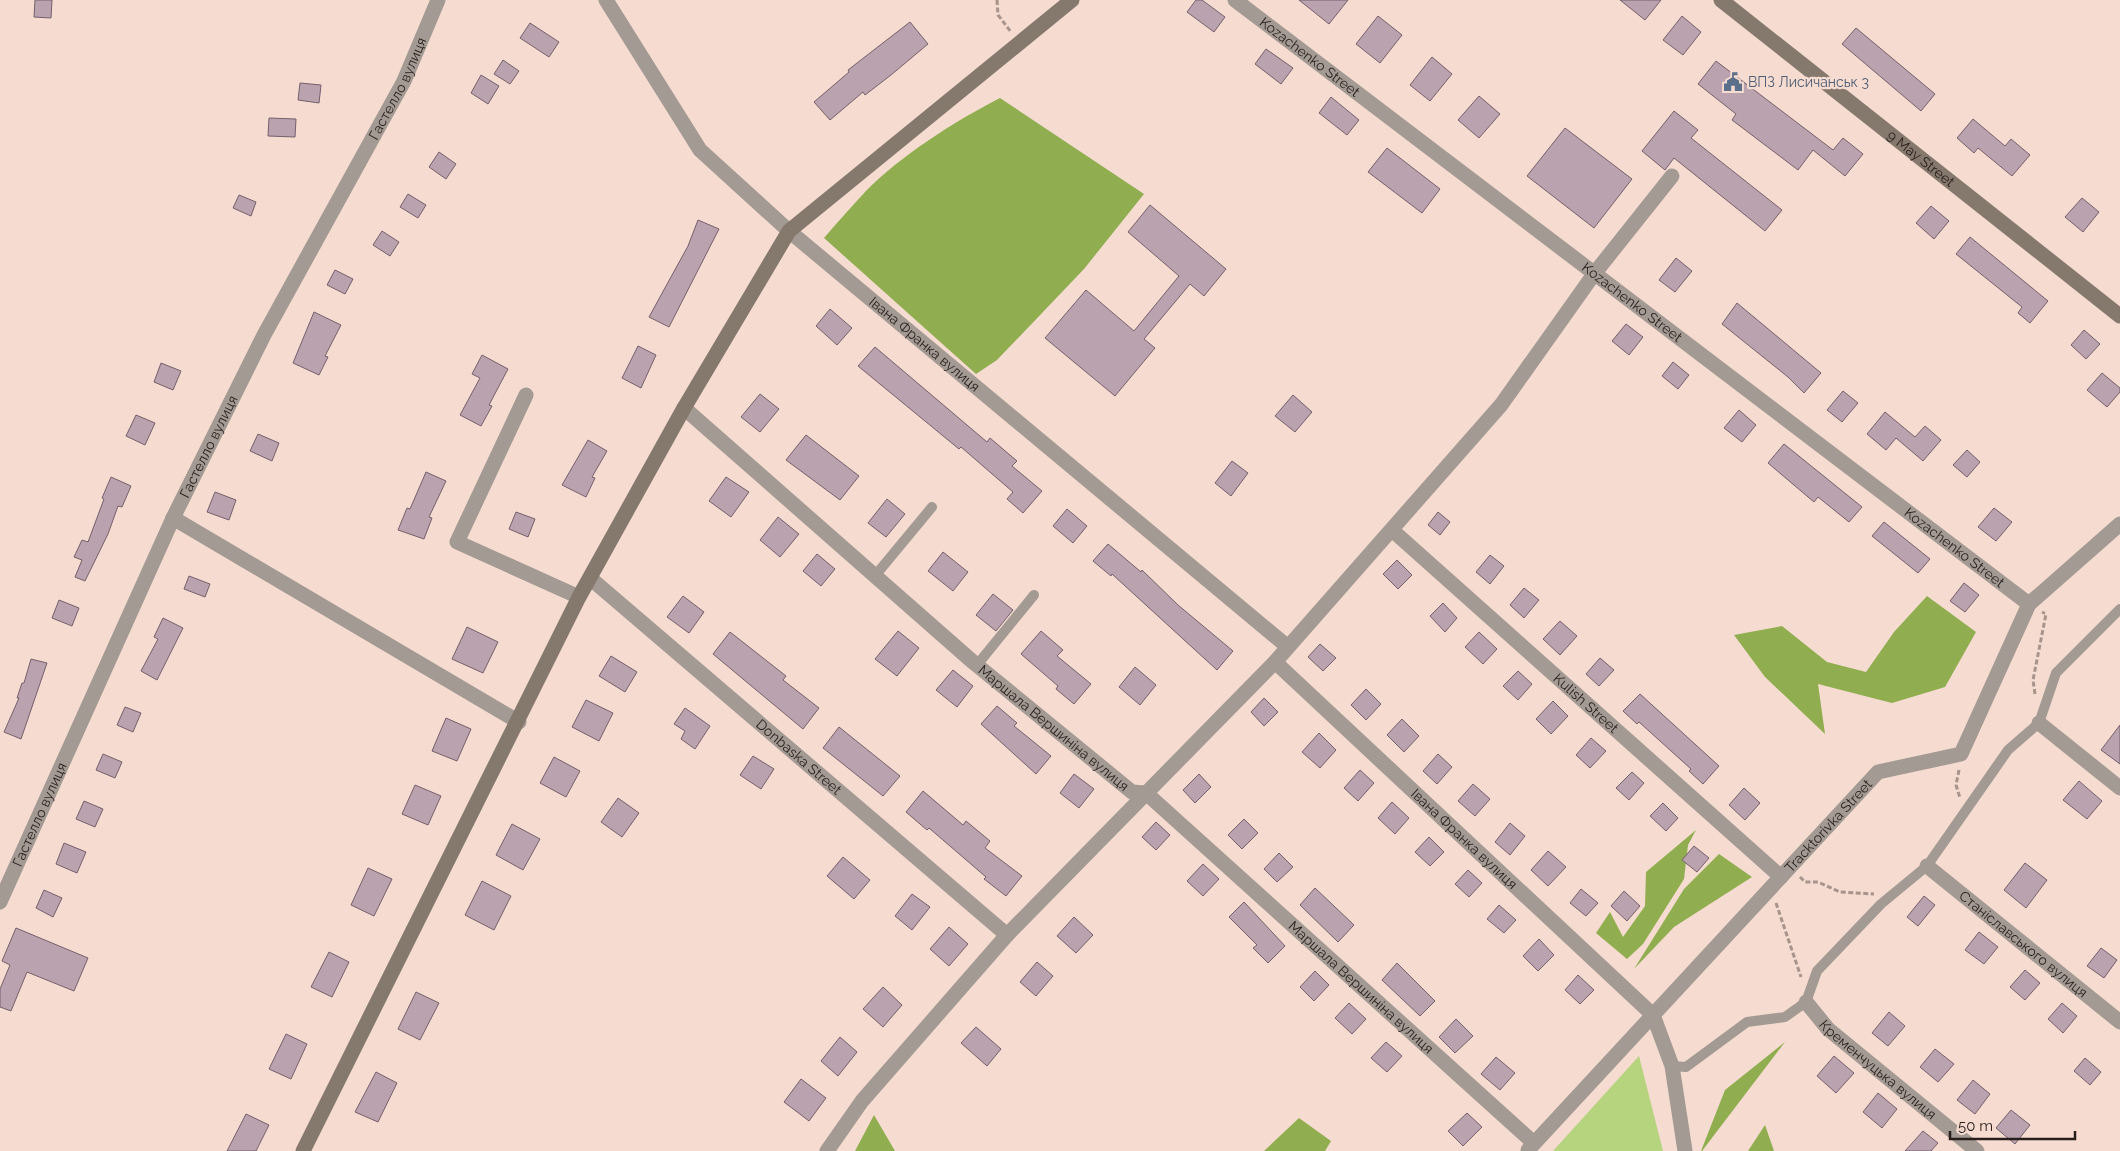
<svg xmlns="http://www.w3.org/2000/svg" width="2120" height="1151" viewBox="0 0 2120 1151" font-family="Raleway,sans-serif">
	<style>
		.green { fill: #b6d37e }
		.forest { fill: #90ae4f }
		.building { fill: #baa2af; stroke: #75606b }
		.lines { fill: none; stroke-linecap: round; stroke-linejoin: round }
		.path { stroke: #a8948c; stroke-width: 3; stroke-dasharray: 5 2.5; stroke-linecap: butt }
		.lane { stroke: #a39a93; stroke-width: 10 }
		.street { stroke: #a39a93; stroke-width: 15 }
		.secondary { stroke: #85786d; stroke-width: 15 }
		.labels { text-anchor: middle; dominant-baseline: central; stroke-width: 4.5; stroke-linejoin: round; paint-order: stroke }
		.street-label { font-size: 14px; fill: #281e1b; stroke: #f5dbd0 }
		.service-label { font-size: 14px; fill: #4e5e75; stroke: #f5dbd0; text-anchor: start }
	</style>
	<rect width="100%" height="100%" fill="#f5dbd0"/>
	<path class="green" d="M1639,1056L1663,1151H1553Z"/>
	<path class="forest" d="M1000,98L1144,194L1084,269L997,360L976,374L824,238C837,223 851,207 865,192C900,156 955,121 1000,98Z
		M1927,596L1976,632L1945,687L1892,703L1818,684L1825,734L1765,677L1734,635L1782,626L1827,662L1866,672L1894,632Z
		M1696,830L1688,845L1684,879L1643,944L1627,959L1596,933L1610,912L1623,937L1645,906L1646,872Z
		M1719,854L1752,877L1674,927L1634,969L1684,889Z
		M1785,1042L1702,1151H1701L1725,1090Z
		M874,1115L895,1151H855Z
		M1299,1118L1331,1141L1325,1151H1264Z
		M1765,1125L1774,1151H1748Z"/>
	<path class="building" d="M35,0H52L51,18L34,17Z
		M1196,0H1202L1225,17L1214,32L1187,12Z
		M1299,0H1348L1329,24Z
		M1620,0H1661L1645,20Z
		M1378,16L1402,35L1380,63L1356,44Z
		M1682,16L1701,32L1683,55L1663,40Z
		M910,22L928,44L891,75L865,95L863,92L830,120L814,102L849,72L848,70Z
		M530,23L559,42L549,57L520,38Z
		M1856,28L1935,94L1921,111L1842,44Z
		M1266,49L1293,68L1281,84L1255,64Z
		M1432,57L1452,74L1430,101L1410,85Z
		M503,60L519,71L510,84L494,74Z
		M1716,61L1833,150L1843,138L1863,154L1845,176L1813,150L1798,170L1732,120L1736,114L1698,84Z
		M481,75L499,86L488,104L471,93Z
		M300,83L321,85L319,103L298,100Z
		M1479,96L1500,114L1479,138L1458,120Z
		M1331,97L1359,120L1347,135L1319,113Z
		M1674,111L1698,130L1691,138L1782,210L1765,231L1674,158L1665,170L1642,151Z
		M269,118L296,119L295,137L268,136Z
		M1973,119L2005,146L2011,139L2030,155L2012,176L1978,148L1974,153L1957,138Z
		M1565,128L1632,179L1594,228L1527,176Z
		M1387,148L1440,189L1422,213L1368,172Z
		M439,152L456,164L446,179L429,167Z
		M408,194L426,205L418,218L400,207Z
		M239,195L256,202L251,216L233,208Z
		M2082,198L2099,212L2083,232L2065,217Z
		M1150,205L1226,269L1204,296L1190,284L1144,339L1155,348L1115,396L1045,338L1086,290L1134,331L1179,276L1128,232Z
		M1931,206L1949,221L1934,239L1916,223Z
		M698,220L719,229L669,327L649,317L688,246Z
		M382,231L399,242L390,256L373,245Z
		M1970,237L2048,301L2030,323L2018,313L2022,307L1956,254Z
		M1676,258L1692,271L1675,292L1659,280Z
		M335,270L353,279L345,294L327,285Z
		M1737,303L1821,373L1804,393L1788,377L1722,324Z
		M830,309L852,328L837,345L816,326Z
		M314,312L341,325L325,356L328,357L319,375L293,363Z
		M1626,324L1643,337L1629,355L1612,341Z
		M2084,330L2100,344L2086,359L2071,345Z
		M638,346L656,355L641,388L622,378Z
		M875,347L987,442L990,438L1017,461L1012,466L1042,491L1023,513L1007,499L1013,492L961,447L959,449L858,366Z
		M482,355L508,369L489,405L492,406L481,426L460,415L480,378L472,374Z
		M1673,362L1689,375L1678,389L1662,376Z
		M161,363L181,371L173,390L154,382Z
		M2102,373L2120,388V392L2107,407L2087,390Z
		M1843,391L1858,403L1842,422L1827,410Z
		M760,394L779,409L760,432L741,417Z
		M1293,395L1312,412L1295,432L1275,416Z
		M1739,410L1756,425L1742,442L1724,428Z
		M1885,412L1915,437L1925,426L1941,440L1923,461L1896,438L1886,450L1867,434Z
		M136,415L155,423L145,445L126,436Z
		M258,434L279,443L272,461L250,451Z
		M806,435L859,476L840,500L786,460Z
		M588,440L607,451L592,477L595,478L586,497L562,485Z
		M1784,444L1862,507L1849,522L1818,497L1814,502L1768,463Z
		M1967,450L1980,462L1967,477L1953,465Z
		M1232,461L1248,473L1231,496L1215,483Z
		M426,472L446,481L429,517L432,518L424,539L398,530L407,508L410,509Z
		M111,477L131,486L122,507L118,506L108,534L85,581L75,577L82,560L74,557L82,540L88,542L104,499L102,498Z
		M726,477L749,492L731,517L709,501Z
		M215,492L236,500L229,520L207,512Z
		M887,499L905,514L886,537L868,523Z
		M1994,508L2012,522L1996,541L1978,527Z
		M1067,509L1087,526L1073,543L1053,526Z
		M516,512L535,519L528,537L509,529Z
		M1438,512L1450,522L1440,535L1428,525Z
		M778,517L799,534L780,557L760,540Z
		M1884,522L1930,559L1918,573L1872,536Z
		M1108,544L1141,572L1142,570L1178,605L1233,651L1217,670L1112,574L1111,576L1093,561Z
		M943,552L968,572L953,591L928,571Z
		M817,554L835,569L821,586L803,571Z
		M1490,555L1504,566L1490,584L1476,572Z
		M1397,560L1412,575L1398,589L1383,574Z
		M189,576L210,584L205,597L184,589Z
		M1964,583L1979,595L1965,612L1950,601Z
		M1524,588L1539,600L1524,618L1510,605Z
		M993,594L1013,610L996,631L976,615Z
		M683,596L704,612L689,633L667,617Z
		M59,600L79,608L72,626L52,618Z
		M1443,603L1457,618L1445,632L1430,616Z
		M163,618L183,628L157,680L141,671L158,639L154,637Z
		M1560,621L1577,636L1560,655L1543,639Z
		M467,627L498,642L483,673L452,659Z
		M898,631L919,648L897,676L875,659Z
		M1041,631L1063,650L1057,656L1091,684L1074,704L1056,689L1058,686L1021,654Z
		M730,632L786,676L783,680L819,708L803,729L713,654Z
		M1479,632L1497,649L1483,664L1465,647Z
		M1320,644L1336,658L1323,671L1308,657Z
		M611,656L637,672L625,692L599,676Z
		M1600,658L1614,670L1599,686L1586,674Z
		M31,659L47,663L21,739L4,732L19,698H17L22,683H24Z
		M1135,667L1156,685L1140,705L1119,687Z
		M953,670L973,686L957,707L936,690Z
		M1518,671L1532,684L1518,700L1503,686Z
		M1366,689L1381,704L1366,720L1351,705Z
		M1640,694L1719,766L1703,784L1689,771L1691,769L1639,722L1637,724L1623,711Z
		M1264,698L1278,712L1264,726L1251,712Z
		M586,700L613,713L599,741L572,727Z
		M1553,701L1568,716L1551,734L1536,719Z
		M997,706L1017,723L1014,726L1051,756L1036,774L981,724Z
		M125,707L141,713L133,732L117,725Z
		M685,708L710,726L695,749L681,739L685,731L674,724Z
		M446,718L471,729L457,761L432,751Z
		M1402,719L1419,736L1404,752L1387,735Z
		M2120,725V764L2101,750Z
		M839,727L900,776L883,796L823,748Z
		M1319,733L1336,750L1320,768L1302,752Z
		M1591,738L1606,751L1590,768L1576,755Z
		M103,754L122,762L115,778L96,770Z
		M1438,754L1452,767L1437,784L1423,771Z
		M753,756L774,769L761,789L740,775Z
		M554,757L580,771L566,797L540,783Z
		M1360,770L1374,783L1358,801L1344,788Z
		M1632,772L1644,783L1629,800L1616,788Z
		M1074,774L1094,789L1079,808L1060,793Z
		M1199,774L1211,787L1195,803L1183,790Z
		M2079,781L2102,801L2087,819L2063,800Z
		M1473,784L1490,799L1475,816L1458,801Z
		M415,785L441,796L428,825L402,814Z
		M1744,788L1760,803L1745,820L1729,805Z
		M923,791L963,825L966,821L990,841L985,848L1022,876L1006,896L984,879L986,877L929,828L927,830L906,812Z
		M618,798L639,813L622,837L601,822Z
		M84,801L103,809L95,827L76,819Z
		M1392,802L1409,818L1395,834L1378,818Z
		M1663,803L1678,818L1666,831L1650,816Z
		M1244,819L1258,833L1242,849L1228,835Z
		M1156,822L1170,835L1156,850L1142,837Z
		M1510,823L1525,836L1510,855L1495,842Z
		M512,824L540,839L523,870L496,855Z
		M1429,837L1444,852L1430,866L1415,852Z
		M64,843L86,852L77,873L56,864Z
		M1694,846L1709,858L1697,872L1682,860Z
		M1548,851L1566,867L1548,886L1531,870Z
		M1279,853L1293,867L1277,882L1264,869Z
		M843,857L870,880L854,899L827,876Z
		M2025,863L2047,880L2026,908L2004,890Z
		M1203,864L1219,879L1203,896L1187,881Z
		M368,868L392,879L374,916L351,905Z
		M1468,870L1482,883L1469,897L1455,884Z
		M482,881L511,896L494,930L465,915Z
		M1315,888L1354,925L1338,942L1300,905Z
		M1581,889L1598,903L1586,916L1570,903Z
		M44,890L62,898L53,917L36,908Z
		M1624,891L1640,906L1627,921L1611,906Z
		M912,894L930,907L912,930L895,916Z
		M1924,896L1935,905L1918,926L1907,917Z
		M1244,902L1285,946L1268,963L1253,948L1257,945L1229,917Z
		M1499,905L1516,920L1504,933L1487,919Z
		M1074,917L1093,935L1076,953L1057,936Z
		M949,927L968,944L949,966L930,949Z
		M16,928L88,958L74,991L27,972L11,1011L0,1007V989L10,965L2,961Z
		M1979,932L1998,947L1984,964L1965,950Z
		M1539,939L1554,955L1538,971L1523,956Z
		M2101,948L2117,960L2104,978L2087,966Z
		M329,952L349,962L332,997L311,987Z
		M1037,962L1053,976L1036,996L1020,982Z
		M1397,963L1435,1001L1420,1016L1382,980Z
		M2025,970L2040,983L2025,1000L2010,987Z
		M1315,971L1329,985L1314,1001L1300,987Z
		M1578,975L1594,990L1580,1004L1565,990Z
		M883,987L902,1005L883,1027L863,1009Z
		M416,992L439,1003L420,1040L398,1029Z
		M1349,1003L1366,1019L1352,1034L1335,1018Z
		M2062,1003L2077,1016L2063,1033L2048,1019Z
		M1889,1012L1905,1026L1888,1046L1872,1033Z
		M1456,1019L1473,1036L1455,1053L1439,1037Z
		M976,1027L1001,1049L987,1066L961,1043Z
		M286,1034L307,1044L291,1079L269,1069Z
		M840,1037L857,1052L838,1076L821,1061Z
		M1386,1042L1402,1056L1387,1072L1371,1058Z
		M1935,1049L1954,1064L1938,1082L1920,1067Z
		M1834,1056L1854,1073L1836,1093L1817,1076Z
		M1496,1057L1515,1073L1500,1090L1481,1074Z
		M2085,1058L2101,1072L2090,1085L2074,1071Z
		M376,1072L397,1083L378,1122L355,1112Z
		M801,1079L826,1098L809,1121L784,1102Z
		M1973,1080L1990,1094L1975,1114L1957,1100Z
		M1878,1093L1897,1109L1882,1128L1863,1112Z
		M2011,1110L2030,1125L2015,1144L1996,1128Z
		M1467,1113L1482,1127L1463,1146L1448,1131Z
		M246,1114L269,1125L256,1151H227Z
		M1923,1131L1938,1143L1931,1151H1905Z"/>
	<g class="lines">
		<path class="path" d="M997,0L998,15L1011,32
			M2035,694L2033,680L2046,614L2042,612
			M1959,770L1956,785L1960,798
			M1800,877L1805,882H1818L1840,892L1874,894
			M1776,903L1801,977"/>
		<path class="lane" d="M874,577L932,507
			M977,665L1034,595
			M1672,1066L1686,1067L1747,1022L1785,1017L1806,1002L1817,971L1881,904L1927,866L2008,750L2039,723L2056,673L2120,609"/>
		<g class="street">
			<path id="s1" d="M606,0L700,150L789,231L1288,647"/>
			<path id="s2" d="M1235,0L2029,604"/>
			<path d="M526,395L457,542L579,597"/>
			<path id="s3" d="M684,408L973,662L1132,792L1146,793L1534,1143"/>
			<path d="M173,518L519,722"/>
			<path id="s4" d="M1392,530L1781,877"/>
			<path id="s5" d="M590,578L1007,935"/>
			<path id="s6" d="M1275,662L1653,1015L1672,1066L1685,1151"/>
			<path d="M2039,723L2120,788"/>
			<path id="s7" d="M1927,866L2120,1022"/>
			<path id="s8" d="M0,902L173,518L264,335L404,81L438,0"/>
			<path id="s9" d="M1806,1002L1828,1029L1977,1151"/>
			<path id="s10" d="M1528,1150L1878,772L1961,754L2029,604L2120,524"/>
			<path d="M827,1151L862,1101L1007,935L1275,662L1501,405L1594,274L1672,176"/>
		</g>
		<g class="secondary">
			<path id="s11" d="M1721,0L2120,316"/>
			<path d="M303,1151L579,597L684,408L789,231L1072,0"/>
		</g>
	</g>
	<defs>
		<g id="civic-bare" transform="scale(1.5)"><path d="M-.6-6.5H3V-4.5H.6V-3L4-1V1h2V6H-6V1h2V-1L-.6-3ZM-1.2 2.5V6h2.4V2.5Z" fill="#5c6f8a" stroke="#f5dbd0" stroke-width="2.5" paint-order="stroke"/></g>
	</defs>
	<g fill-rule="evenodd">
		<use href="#civic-bare" x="1733" y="82"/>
	</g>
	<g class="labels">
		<g class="street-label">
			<text stroke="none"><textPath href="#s2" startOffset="94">Kozachenko Street</textPath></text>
			<text stroke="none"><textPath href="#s8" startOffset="906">Гастелло вулиця</textPath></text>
			<text stroke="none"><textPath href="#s11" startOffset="255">9 May Street</textPath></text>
			<text stroke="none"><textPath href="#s2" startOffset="499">Kozachenko Street</textPath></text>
			<text stroke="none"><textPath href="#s1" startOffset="474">Івана Франка вулиця</textPath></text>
			<text stroke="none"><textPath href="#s8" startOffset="501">Гастелло вулиця</textPath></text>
			<text stroke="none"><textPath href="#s2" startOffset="904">Kozachenko Street</textPath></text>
			<text stroke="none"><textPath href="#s4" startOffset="260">Kulish Street</textPath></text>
			<text stroke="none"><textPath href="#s3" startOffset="489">Маршала Вершиніна вулиця</textPath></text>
			<text stroke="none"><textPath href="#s5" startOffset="275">Donbaska Street</textPath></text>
			<text stroke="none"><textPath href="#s8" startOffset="96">Гастелло вулиця</textPath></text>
			<text stroke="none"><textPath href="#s10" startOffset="442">Tracktorivka Street</textPath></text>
			<text stroke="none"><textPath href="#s6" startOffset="259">Івана Франка вулиця</textPath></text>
			<text stroke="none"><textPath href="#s7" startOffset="124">Станіславського вулиця</textPath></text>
			<text stroke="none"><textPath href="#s3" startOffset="894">Маршала Вершиніна вулиця</textPath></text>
			<text stroke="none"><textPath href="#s9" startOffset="99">Кременчуцька вулиця</textPath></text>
		</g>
		<g class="service-label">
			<text x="1748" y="82">ВПЗ Лисичанськ 3</text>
		</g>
	</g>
	<path d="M1950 1131v8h125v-8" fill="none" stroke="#281e1b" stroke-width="2.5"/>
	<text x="1958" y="1131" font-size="15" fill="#281e1b" stroke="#f5dbd0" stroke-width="4" paint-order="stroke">50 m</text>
</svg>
